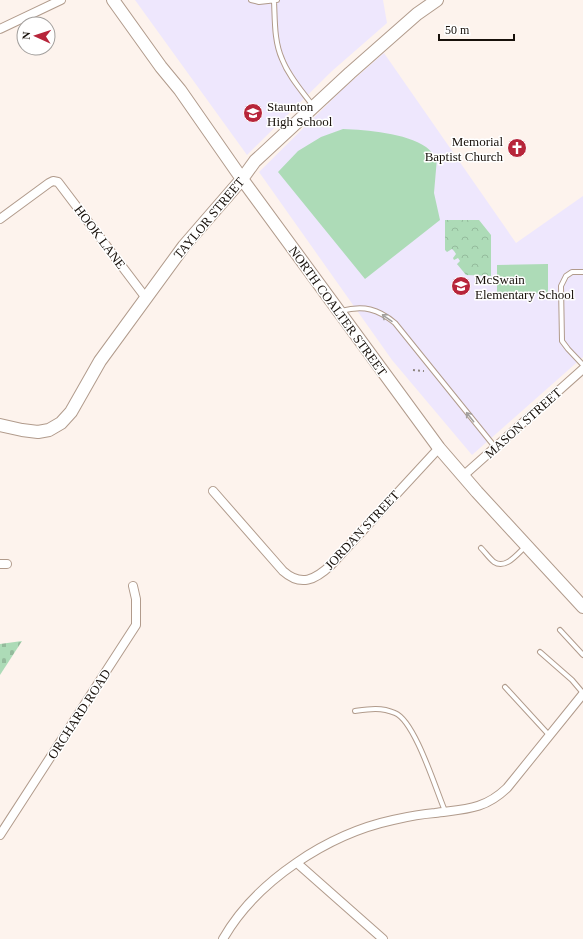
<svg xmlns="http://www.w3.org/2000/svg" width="583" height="939" viewBox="0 0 583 939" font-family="'Times New Roman',serif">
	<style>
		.education { fill: #eee7fd }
		.green { fill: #addbb7 }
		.cemetery { fill: url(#cemetery-stones) }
		.park { fill: url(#park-crowns) }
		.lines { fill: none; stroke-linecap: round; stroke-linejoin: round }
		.lane-casing { stroke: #b19b8c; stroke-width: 6 }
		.street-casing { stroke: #b19b8c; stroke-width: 10 }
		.secondary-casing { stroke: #b19b8c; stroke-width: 14 }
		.path { stroke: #8f8781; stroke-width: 2; stroke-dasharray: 2 3; stroke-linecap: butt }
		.lane { stroke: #fff; stroke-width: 4 }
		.street { stroke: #fff; stroke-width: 8 }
		.secondary { stroke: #fff; stroke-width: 12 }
		.oneway { stroke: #a29f9d }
		.labels { text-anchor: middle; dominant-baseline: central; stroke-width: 3; stroke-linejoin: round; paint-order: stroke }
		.poi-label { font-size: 13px; fill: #17100a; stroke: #fff; text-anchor: start }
		.street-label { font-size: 13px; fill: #17100a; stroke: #fff }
	</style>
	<defs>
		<pattern id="cemetery-stones" width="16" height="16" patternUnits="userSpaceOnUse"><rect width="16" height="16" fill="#addbb7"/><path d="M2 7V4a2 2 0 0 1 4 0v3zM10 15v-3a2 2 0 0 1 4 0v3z" fill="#94bb9c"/></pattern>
		<pattern id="park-crowns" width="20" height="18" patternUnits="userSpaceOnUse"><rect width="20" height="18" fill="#addbb7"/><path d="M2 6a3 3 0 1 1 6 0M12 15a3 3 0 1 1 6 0" fill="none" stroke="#94bb9c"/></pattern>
	</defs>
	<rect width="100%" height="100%" fill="#fdf3ed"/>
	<path class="education" d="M135,0H383L387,23L332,71L247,155Z
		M384,53L516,243L583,196V357L472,455L392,360L259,172L344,88Z"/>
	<path class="green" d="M343,129C367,130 406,133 426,147C430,150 434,155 437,158L434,193L440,220L365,279L278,172L298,151L321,137Z
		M548,264V293L497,295V265Z"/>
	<path class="cemetery" d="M22,641L0,675V644Z"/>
	<path class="park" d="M445,220H479L491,235V276L466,275L457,264L460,261L458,258L454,260L453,258L456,254L454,251L452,249L447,252L445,250Z"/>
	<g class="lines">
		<g class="lane-casing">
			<path id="lane" d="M251,0L259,2L277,0
				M274,1C275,20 274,41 282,59C289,77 302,91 313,106
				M583,272H572L566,276L561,286L562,341L568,349L583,365
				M341,311C364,305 378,309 395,323L495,447
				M481,548C485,552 489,558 494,562C506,570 518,553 526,546
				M560,630L583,655
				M540,652L572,680L583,693
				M505,687L549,735
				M355,711C369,709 381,707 395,713C415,721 436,790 445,811"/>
		</g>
		<g class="street-casing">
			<path id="street" d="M0,29L61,0
				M0,219L49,183L53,181L58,182L146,298
				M463,476L583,369
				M213,491L283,571C301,587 315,580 331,565L439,448
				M0,564H7
				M0,835L136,625V599L133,586
				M297,863L383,939
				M223,939C256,881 328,834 393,820C406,817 421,814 435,813C465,809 484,810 507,788L583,694"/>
		</g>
		<g class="secondary-casing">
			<path id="secondary" d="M113,0L161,67L180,90L242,179L439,448L477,492L583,607
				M0,425L22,430L38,432L49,430L61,423L71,412L100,361L184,246L242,179L255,161L350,73L417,14L437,0"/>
		</g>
		<path class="path" d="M413,370L424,371"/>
		<use href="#lane" class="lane"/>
		<use href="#street" class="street"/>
		<use href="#secondary" class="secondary"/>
	</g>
	<defs><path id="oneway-shaft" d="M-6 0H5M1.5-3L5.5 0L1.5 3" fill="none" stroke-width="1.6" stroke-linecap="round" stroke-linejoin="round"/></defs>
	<g class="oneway">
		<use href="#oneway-shaft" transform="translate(387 318) rotate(-145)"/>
		<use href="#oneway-shaft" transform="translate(470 417) rotate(-128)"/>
	</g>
	<defs>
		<g id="school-disc" transform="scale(1)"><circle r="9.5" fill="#b7253a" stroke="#fff"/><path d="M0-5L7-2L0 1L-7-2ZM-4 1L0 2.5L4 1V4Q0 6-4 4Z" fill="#fff"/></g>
		<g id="church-disc" transform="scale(1)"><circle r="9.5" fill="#b7253a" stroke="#fff"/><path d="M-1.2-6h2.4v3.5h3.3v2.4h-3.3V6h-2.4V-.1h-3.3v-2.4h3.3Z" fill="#fff"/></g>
	</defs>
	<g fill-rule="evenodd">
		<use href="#school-disc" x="253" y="113"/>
		<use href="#church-disc" x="517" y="148"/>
		<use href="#school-disc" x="461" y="286"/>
	</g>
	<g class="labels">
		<g class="poi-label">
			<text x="267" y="106">Staunton<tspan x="267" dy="15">High School</tspan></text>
			<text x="503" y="141" text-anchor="end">Memorial<tspan x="503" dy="15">Baptist Church</tspan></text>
			<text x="475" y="279">McSwain<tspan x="475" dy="15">Elementary School</tspan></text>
		</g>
		<g class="street-label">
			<text transform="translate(209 218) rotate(-50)">TAYLOR STREET</text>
			<text transform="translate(100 237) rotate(53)">HOOK LANE</text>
			<text transform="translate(338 311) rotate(54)">NORTH COALTER STREET</text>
			<text transform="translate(523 423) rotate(-42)">MASON STREET</text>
			<text transform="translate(362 530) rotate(-47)">JORDAN STREET</text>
			<text transform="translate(79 714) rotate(-57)">ORCHARD ROAD</text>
		</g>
	</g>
	<g transform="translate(36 36) rotate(273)"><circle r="19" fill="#ffffff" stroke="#a29f9d"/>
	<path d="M0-3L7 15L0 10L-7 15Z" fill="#b7253a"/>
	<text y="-6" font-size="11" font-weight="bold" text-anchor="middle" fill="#17100a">N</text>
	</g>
	<path d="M439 34v6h75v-6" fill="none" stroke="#17100a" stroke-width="2"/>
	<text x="445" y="34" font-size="12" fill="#17100a" stroke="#ffffff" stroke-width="3" paint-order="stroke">50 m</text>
</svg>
